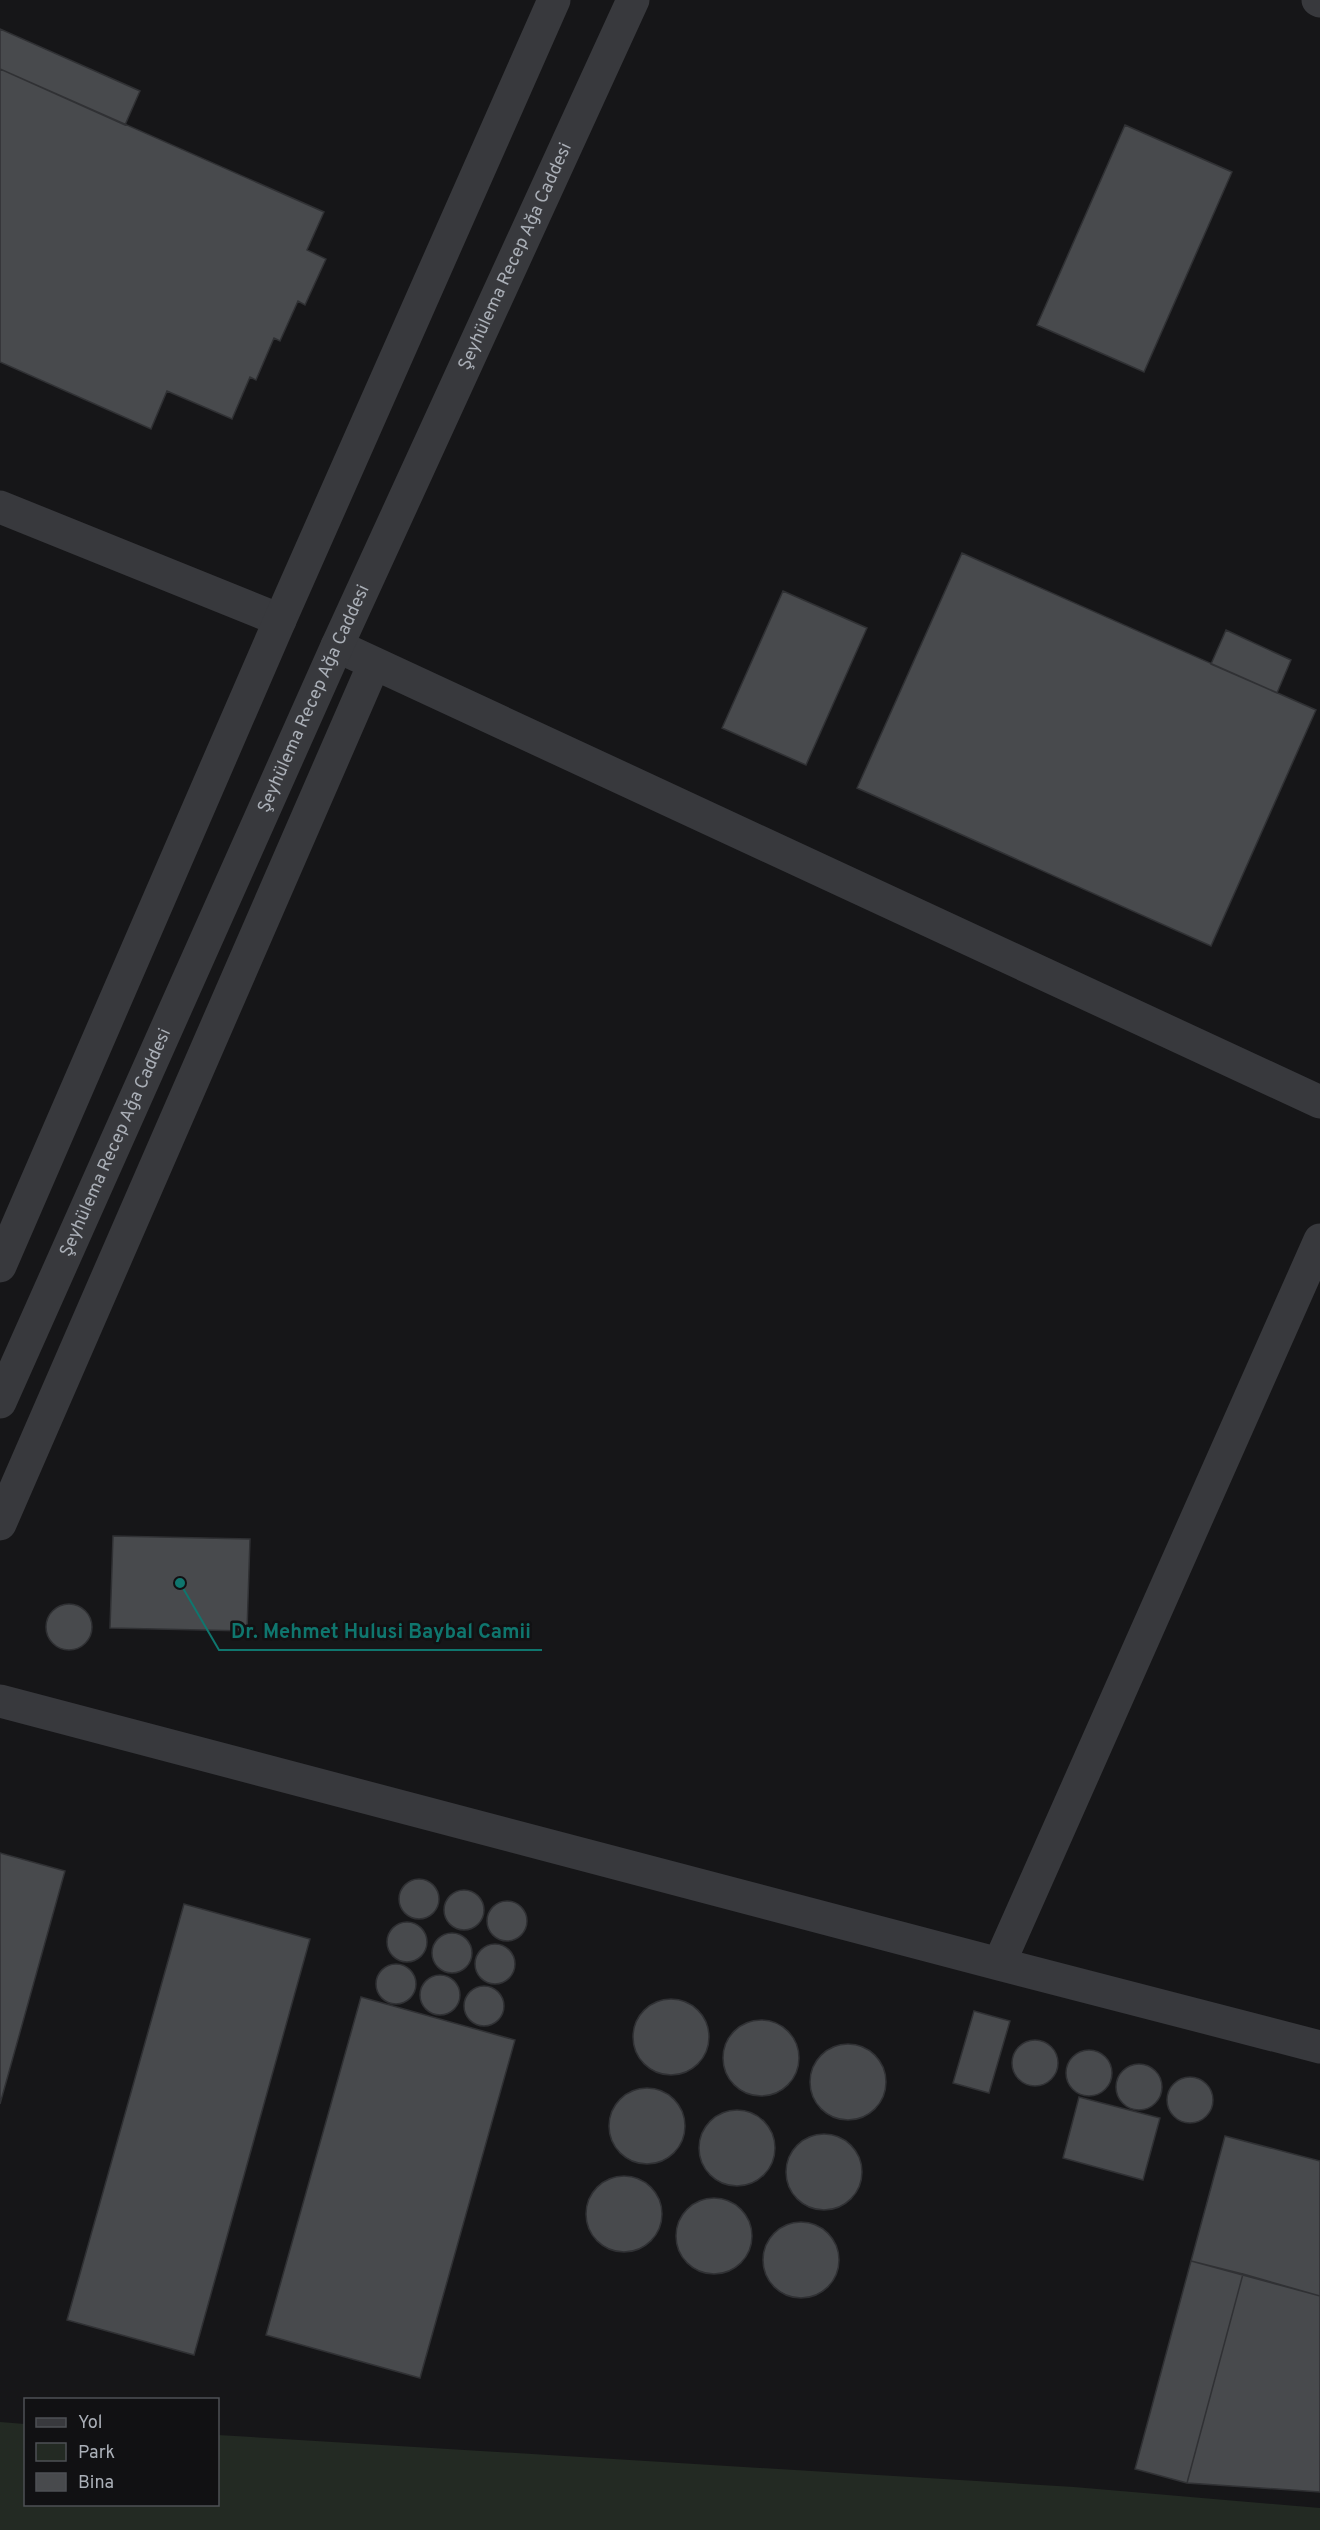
<svg xmlns="http://www.w3.org/2000/svg" width="1320" height="2530" viewBox="0 0 1320 2530" font-family="Overpass,sans-serif">
	<style>
		.green { fill: #232a23 }
		.building { fill: #484a4d; stroke: #303134; stroke-width: 1.5 }
		.lines { fill: none; stroke-linecap: round; stroke-linejoin: round }
		.minor { stroke: #38393d; stroke-width: 33 }
		.tertiary { stroke: #38393d; stroke-width: 33 }
		.labels { text-anchor: middle; dominant-baseline: central; stroke-width: 5; stroke-linejoin: round; paint-order: stroke }
		.street-label { font-size: 18px; fill: #aaafb7; stroke: #111113 }
		.leader { fill: none; stroke: #0f766e; stroke-width: 2 }
		.callout-dot { fill: #0f766e; stroke: #111113; stroke-width: 2 }
		.callout-label { font-size: 20px; text-anchor: middle; font-weight: bold; fill: #0f766e; stroke: #111113; stroke-width: 5; stroke-linejoin: round; paint-order: stroke }
	</style>
	<rect width="100%" height="100%" fill="#161618"/>
	<path class="green" d="M0,2422L25,2424L26,2504H218V2435L1074,2487L1320,2508V2530H0Z"/>
	<path class="building" d="M0,29L140,91L125,125L0,69Z
		M0,69L324,212L307,250L326,259L305,305L298,301L280,341L274,338L256,380L250,377L232,419L167,391L151,429L0,362Z
		M1125,125L1232,172L1144,372L1037,325Z
		M962,553L1316,710L1211,946L857,788Z
		M783,591L867,628L806,765L722,728Z
		M1226,630L1291,660L1277,693L1211,664Z
		M113,1536L250,1539L247,1631L110,1628Z
		M46 1627a23 23 0 1 1 46 0a23 23 0 1 1-46 0Z
		M0,1853L65,1871L0,2104Z
		M399 1899a20 20 0 1 1 40 0a20 20 0 1 1-40 0Z
		M444 1910a20 20 0 1 1 40 0a20 20 0 1 1-40 0Z
		M487 1921a20 20 0 1 1 40 0a20 20 0 1 1-40 0Z
		M184,1904L310,1939L194,2355L67,2320Z
		M387 1942a20 20 0 1 1 40 0a20 20 0 1 1-40 0Z
		M432 1953a20 20 0 1 1 40 0a20 20 0 1 1-40 0Z
		M475 1964a20 20 0 1 1 40 0a20 20 0 1 1-40 0Z
		M376 1984a20 20 0 1 1 40 0a20 20 0 1 1-40 0Z
		M420 1995a20 20 0 1 1 40 0a20 20 0 1 1-40 0Z
		M464 2006a20 20 0 1 1 40 0a20 20 0 1 1-40 0Z
		M361,1997L515,2040L420,2378L266,2335Z
		M633 2037a38 38 0 1 1 76 0a38 38 0 1 1-76 0Z
		M974,2011L1010,2021L989,2093L953,2083Z
		M723 2058a38 38 0 1 1 76 0a38 38 0 1 1-76 0Z
		M1012 2063a23 23 0 1 1 46 0a23 23 0 1 1-46 0Z
		M810 2082a38 38 0 1 1 76 0a38 38 0 1 1-76 0Z
		M1066 2073a23 23 0 1 1 46 0a23 23 0 1 1-46 0Z
		M1116 2087a23 23 0 1 1 46 0a23 23 0 1 1-46 0Z
		M1167 2100a23 23 0 1 1 46 0a23 23 0 1 1-46 0Z
		M609 2126a38 38 0 1 1 76 0a38 38 0 1 1-76 0Z
		M1079,2097L1160,2118L1143,2180L1063,2158Z
		M699 2148a38 38 0 1 1 76 0a38 38 0 1 1-76 0Z
		M786 2172a38 38 0 1 1 76 0a38 38 0 1 1-76 0Z
		M1225,2136L1320,2161V2296L1191,2261Z
		M586 2214a38 38 0 1 1 76 0a38 38 0 1 1-76 0Z
		M676 2236a38 38 0 1 1 76 0a38 38 0 1 1-76 0Z
		M763 2260a38 38 0 1 1 76 0a38 38 0 1 1-76 0Z
		M1191,2261L1243,2274L1187,2483L1135,2469Z
		M1243,2274L1320,2296V2492L1187,2483Z"/>
	<g class="lines">
		<path class="minor" d="M1318,0L1320,1
			M0,507L280,620
			M337,646L1320,1102
			M0,1524L374,664
			M0,1701L999,1964L1320,2047
			M999,1964L1320,1240"/>
		<g class="tertiary">
			<path d="M0,1266L280,620L554,0"/>
			<path id="s1" d="M0,1402L337,646L633,0"/>
		</g>
	</g>
	<g class="labels">
		<g class="street-label">
			<text stroke="none"><textPath href="#s1" startOffset="1256">Şeyhülema Recep Ağa Caddesi</textPath></text>
			<text stroke="none"><textPath href="#s1" startOffset="770">Şeyhülema Recep Ağa Caddesi</textPath></text>
			<text stroke="none"><textPath href="#s1" startOffset="284">Şeyhülema Recep Ağa Caddesi</textPath></text>
		</g>
	</g>
	<path class="leader" d="M180 1583L219 1650H542"/>
	<circle class="callout-dot" cx="180" cy="1583" r="6"/>
	<g class="callout-label">
		<text x="381" y="1638">Dr. Mehmet Hulusi Baybal Camii</text>
	</g>
	<rect x="24" y="2398" width="195" height="108" fill="#111113" stroke="#4e5055" stroke-width="1.5"/>
	<rect x="36" y="2418" width="30" height="9" fill="#38393d" stroke="#4e5055" stroke-width="1.5"/>
	<text x="78" y="2428" font-size="18" fill="#aaafb7">Yol</text>
	<rect x="36" y="2443" width="30" height="18" fill="#232a23" stroke="#4e5055" stroke-width="1.5"/>
	<text x="78" y="2458" font-size="18" fill="#aaafb7">Park</text>
	<rect x="36" y="2473" width="30" height="18" fill="#484a4d" stroke="#4e5055" stroke-width="1.5"/>
	<text x="78" y="2488" font-size="18" fill="#aaafb7">Bina</text>
</svg>
